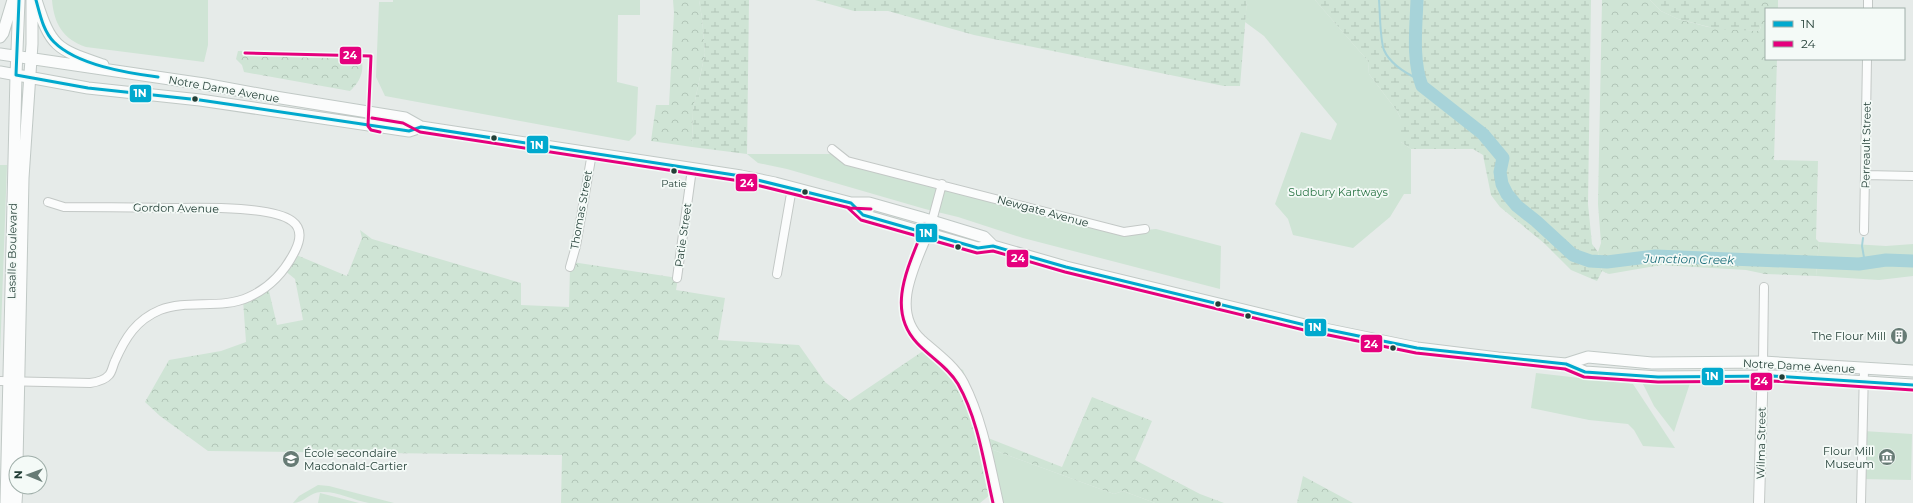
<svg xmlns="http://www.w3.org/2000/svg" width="1913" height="503" viewBox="0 0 1913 503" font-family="Montserrat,sans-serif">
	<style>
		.green { fill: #cfe4d5 }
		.forest { fill: url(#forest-crowns) }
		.wetland { fill: url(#wetland-marsh) }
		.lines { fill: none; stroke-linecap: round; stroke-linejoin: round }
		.stream { stroke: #a7d3d9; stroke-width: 2 }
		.river { stroke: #a7d3d9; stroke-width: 13 }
		.minor-casing { stroke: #c3c8c6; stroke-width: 10 }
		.tertiary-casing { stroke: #c3c8c6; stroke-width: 12 }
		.secondary-casing { stroke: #c1c9c6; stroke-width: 13 }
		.minor { stroke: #fbfcfc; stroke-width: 8 }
		.tertiary { stroke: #fbfcfc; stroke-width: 10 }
		.secondary { stroke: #fbfcfc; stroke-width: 11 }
		.bus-1-casing { stroke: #f4faf7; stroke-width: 6 }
		.bus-2-casing { stroke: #f4faf7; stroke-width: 6 }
		.bus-1 { stroke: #00a9ce; stroke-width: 3 }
		.bus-2 { stroke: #e5007d; stroke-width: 3 }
		.bus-dot { fill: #233f37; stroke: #f4faf7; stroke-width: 1.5 }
		.labels { text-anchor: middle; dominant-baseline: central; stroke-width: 3.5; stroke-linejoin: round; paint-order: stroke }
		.bus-label { font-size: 10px; fill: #233f37; stroke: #f4faf7 }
		.street-label { font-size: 11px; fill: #233f37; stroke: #f4faf7 }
		.park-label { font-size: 11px; fill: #2d7647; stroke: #f4faf7 }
		.poi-label { font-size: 11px; fill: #233f37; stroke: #f4faf7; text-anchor: end }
		.water-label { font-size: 12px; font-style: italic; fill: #1d6f7b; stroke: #f4faf7 }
		.line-badge { stroke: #f4faf7; stroke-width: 1.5 }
		.badge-label { font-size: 11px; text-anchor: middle; font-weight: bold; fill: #fff }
	</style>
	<defs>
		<pattern id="forest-crowns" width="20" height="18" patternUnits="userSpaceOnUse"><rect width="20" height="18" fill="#cfe4d5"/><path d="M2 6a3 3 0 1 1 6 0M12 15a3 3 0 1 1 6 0" fill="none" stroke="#b1c5b7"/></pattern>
		<pattern id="wetland-marsh" width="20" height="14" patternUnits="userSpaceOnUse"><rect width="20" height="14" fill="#cfe4d5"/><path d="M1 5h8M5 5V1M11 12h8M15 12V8" fill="none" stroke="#b1c5b7"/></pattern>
	</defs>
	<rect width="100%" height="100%" fill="#e6ebe9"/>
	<path class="green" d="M52,0H208V45L204,62L86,47C63,39 54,24 52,0Z
		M393,0H640V15H618L617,82L638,87L636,134L629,141L385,96L376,77L379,2H393Z
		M1247,0H1315L1368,61L1369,74L1397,111L1401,119V142L1411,149V194H1404L1390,217L1353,248L1293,235L1288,219L1275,204L1301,132L1331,140L1337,124L1264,36L1245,22Z
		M747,154H836L1124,232L1156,229L1221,246L1220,289L1023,238L958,217L925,209L787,169L758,163Z
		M0,165H7L0,356Z
		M1819,242L1886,246L1913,244V276L1879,280L1816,276Z
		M1536,373L1633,384L1675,448L1643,446L1634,430L1628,424L1589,420L1531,408Z
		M1639,376L1692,377L1674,432L1654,406Z
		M1863,431L1912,434L1911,480L1862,479Z
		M988,448L1114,494L1123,491L1155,503H999Z
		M318,485L329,486L394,503C386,503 377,503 369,503C353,500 337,491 321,492C310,492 304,503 293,503L299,496Z
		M320,493L359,503H318Z"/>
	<path class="forest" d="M673,0H699L702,18L705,53L693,110L692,147L651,141L656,105H669L674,13Z
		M1602,0H1650L1661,11L1678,19L1708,27L1759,31L1761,27V0H1778V9H1766V59H1777L1774,160L1818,161L1816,239L1819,242L1816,276L1765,274L1746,270L1661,265L1609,274L1602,271L1598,252L1601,243L1598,204Z
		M238,51L353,53L360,56C366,69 360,82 350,91L244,72L242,65L236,59Z
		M360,230L372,239L521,283V305L569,307L570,267L572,262L678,278L676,290L725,298L718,340L799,345L825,382L849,401L929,347L947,363L963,370L988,438L1062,467L1092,397L1152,421L1135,460L1200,494L1224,503H1155L1123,491L1114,494L988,448L996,490L980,503H561L562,455L208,451L160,416L145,402L169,360L221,351L246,342L243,300L268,287L277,325L303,320L295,279L284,270L294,254L347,276L362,238Z
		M1303,476L1353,503H1297Z"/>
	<path class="wetland" d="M699,0H749L747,154L692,147L693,110L705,53L702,18Z
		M815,0H1247L1240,86H1224L974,35L888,11H854Z
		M1315,0H1591L1588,204L1592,244L1598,252L1602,271L1597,281L1571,270L1544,243L1500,207L1491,195L1483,155L1473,149H1411L1401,142V119L1397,111L1369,74L1368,61Z
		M1650,0H1761V26L1759,31L1717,29L1678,19L1661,11Z"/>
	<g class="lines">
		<path class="stream" d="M1379,0C1380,12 1380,40 1384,50C1390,64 1407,74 1420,80
			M1863,238L1862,246L1865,263"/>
		<path class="river" d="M1417,0C1416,28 1412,60 1422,86L1483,134L1503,158L1500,172L1502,184L1507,194L1517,206L1536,221L1573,255L1590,261L1607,262L1655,256L1859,264L1886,260L1913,261"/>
		<g class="minor-casing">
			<path id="minor" d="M1868,9V0
				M832,149L847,161L1124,232L1145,229
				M1865,175L1913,176
				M932,221L942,184
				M1864,231L1867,59
				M570,267L576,246L592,153
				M777,274L792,188
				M677,278L692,169
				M1763,362L1764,287
				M0,381L90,383C97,382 105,380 109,375C112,372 113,365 115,361C125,338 136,320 160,310C188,299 221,310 249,297C269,288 285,271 295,251C300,241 303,229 292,221C270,205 195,208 167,208C132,207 98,207 64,207L48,202
				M1861,503L1864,369"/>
		</g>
		<g class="tertiary-casing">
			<path id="tertiary" d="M932,221C920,256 886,308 921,340C936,353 954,366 963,383C982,420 989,463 998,503
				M1759,503L1763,362"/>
		</g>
		<g class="secondary-casing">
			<path id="secondary" d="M36,0C51,48 57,49 103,65
				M0,37L3,33L13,0
				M0,54L204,84L275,97L405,118L421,127L741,176L775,183L851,203H869L922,218L984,237L993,246
				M0,72L88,88L200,100L409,131L421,127
				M851,203L863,215L978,248L993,246L1066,267L1305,325L1417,348L1498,358L1566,364L1585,372L1658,377L1773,376L1913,385
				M1566,364L1588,357L1652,363L1763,362L1913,371
				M17,463L23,178L32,44V0
				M6,503L16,75L19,0
				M16,503L17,487"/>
		</g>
		<use href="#minor" class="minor"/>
		<use href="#tertiary" class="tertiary"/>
		<use href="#secondary" class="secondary"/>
		<g class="bus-1-casing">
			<path id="bus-1" d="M19,0L16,75L88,88L200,100L409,131L421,127L741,176L851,203L863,215L978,248L993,246L1066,267L1305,325L1417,348L1566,364L1585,372L1658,377L1773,376L1913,385
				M36,0C40,14 43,31 54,42C77,65 127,73 158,77"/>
		</g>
		<g class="bus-2-casing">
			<path id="bus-2" d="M245,53L371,56L368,126L371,130L380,132
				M372,118L403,123L420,132L740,181L850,208L871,209
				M847,207L861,220L977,253L993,251L1065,272L1304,330L1416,353L1565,369L1584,377L1658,382L1773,381L1913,390
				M924,224H925C911,262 884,308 917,343C930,357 948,367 958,384C978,419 984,463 993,503"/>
		</g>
		<use href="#bus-1" class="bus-1"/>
		<use href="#bus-2" class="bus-2"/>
	</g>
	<defs>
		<g id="building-disc" transform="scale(0.9)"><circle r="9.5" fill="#677b75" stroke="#f4faf7"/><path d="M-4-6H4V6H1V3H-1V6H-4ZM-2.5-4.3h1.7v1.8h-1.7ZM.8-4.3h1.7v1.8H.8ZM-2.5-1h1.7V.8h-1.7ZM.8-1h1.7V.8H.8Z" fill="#fff"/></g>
		<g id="museum-disc" transform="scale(0.9)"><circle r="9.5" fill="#677b75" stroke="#f4faf7"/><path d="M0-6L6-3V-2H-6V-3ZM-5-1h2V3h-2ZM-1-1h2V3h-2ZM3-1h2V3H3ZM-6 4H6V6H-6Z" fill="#fff"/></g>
		<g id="school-disc" transform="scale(0.9)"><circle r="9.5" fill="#677b75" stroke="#f4faf7"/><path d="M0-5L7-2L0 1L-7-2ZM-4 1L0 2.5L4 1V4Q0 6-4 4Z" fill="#fff"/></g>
	</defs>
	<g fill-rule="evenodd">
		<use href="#building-disc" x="1899" y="336"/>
		<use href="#museum-disc" x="1887" y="457"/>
		<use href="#school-disc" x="291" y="459"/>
	</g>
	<g class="bus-dot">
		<circle cx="195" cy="99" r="3.5"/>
		<circle cx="494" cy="138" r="3.5"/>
		<circle cx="674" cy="171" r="3.5"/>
		<circle cx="805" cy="192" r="3.5"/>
		<circle cx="958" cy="247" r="3.5"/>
		<circle cx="1218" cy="304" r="3.5"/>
		<circle cx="1248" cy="316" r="3.5"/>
		<circle cx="1393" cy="348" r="3.5"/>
		<circle cx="1782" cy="377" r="3.5"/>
	</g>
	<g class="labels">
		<g class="bus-label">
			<text x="674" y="183">Patie</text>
		</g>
		<g class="street-label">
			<text transform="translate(224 89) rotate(10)">Notre Dame Avenue</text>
			<text transform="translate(1866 145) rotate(-89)">Perreault Street</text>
			<text transform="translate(176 208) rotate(1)">Gordon Avenue</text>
			<text transform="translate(581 210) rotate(-80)">Thomas Street</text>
			<text transform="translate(1043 211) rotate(15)">Newgate Avenue</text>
			<text transform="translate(683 235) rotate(-82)">Patie Street</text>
			<text transform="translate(12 251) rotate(-89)">Lasalle Boulevard</text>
			<text transform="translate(1799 366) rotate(3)">Notre Dame Avenue</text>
			<text transform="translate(1761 443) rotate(-89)">Wilma Street</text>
		</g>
		<g class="park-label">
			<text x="1338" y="192">Sudbury Kartways</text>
		</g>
		<g class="poi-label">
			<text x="1886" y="336">The Flour Mill</text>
			<text x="1874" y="451">Flour Mill<tspan x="1874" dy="13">Museum</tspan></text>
			<text x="304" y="453" text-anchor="start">École secondaire<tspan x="304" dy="13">Macdonald-Cartier</tspan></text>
		</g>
		<g class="water-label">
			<text transform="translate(1689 259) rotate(1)">Junction Creek</text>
		</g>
	</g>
	<g class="line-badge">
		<rect x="339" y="46" width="23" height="19" rx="4" fill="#e5007d"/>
		<rect x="129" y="84" width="23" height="19" rx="4" fill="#00a9ce"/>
		<rect x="526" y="135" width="23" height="19" rx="4" fill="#00a9ce"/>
		<rect x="735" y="173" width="23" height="19" rx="4" fill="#e5007d"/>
		<rect x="915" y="223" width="23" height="20" rx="4" fill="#00a9ce"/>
		<rect x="1006" y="249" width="23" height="19" rx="4" fill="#e5007d"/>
		<rect x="1304" y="318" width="23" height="19" rx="4" fill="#00a9ce"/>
		<rect x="1360" y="334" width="23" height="19" rx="4" fill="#e5007d"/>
		<rect x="1701" y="367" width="23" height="19" rx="4" fill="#00a9ce"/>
		<rect x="1750" y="372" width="23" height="19" rx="4" fill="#e5007d"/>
	</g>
	<g class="badge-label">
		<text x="350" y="59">24</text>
		<text x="140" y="97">1N</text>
		<text x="537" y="149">1N</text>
		<text x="747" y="187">24</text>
		<text x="926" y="237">1N</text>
		<text x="1018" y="262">24</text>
		<text x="1315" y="331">1N</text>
		<text x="1371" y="348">24</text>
		<text x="1712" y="380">1N</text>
		<text x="1761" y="385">24</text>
	</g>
	<rect x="1765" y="8" width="140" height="52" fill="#f4faf7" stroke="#a0afaa"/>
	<rect x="1773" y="21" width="20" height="6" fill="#00a9ce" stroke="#a0afaa"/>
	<text x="1801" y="28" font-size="12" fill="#233f37">1N</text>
	<rect x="1773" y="41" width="20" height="6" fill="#e5007d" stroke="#a0afaa"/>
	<text x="1801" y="48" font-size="12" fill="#233f37">24</text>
	<g transform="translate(28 475) rotate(271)"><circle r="19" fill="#f4faf7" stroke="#a0afaa"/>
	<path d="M0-3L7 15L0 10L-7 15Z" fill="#677b75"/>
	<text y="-6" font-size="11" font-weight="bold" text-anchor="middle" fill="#233f37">N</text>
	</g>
</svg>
